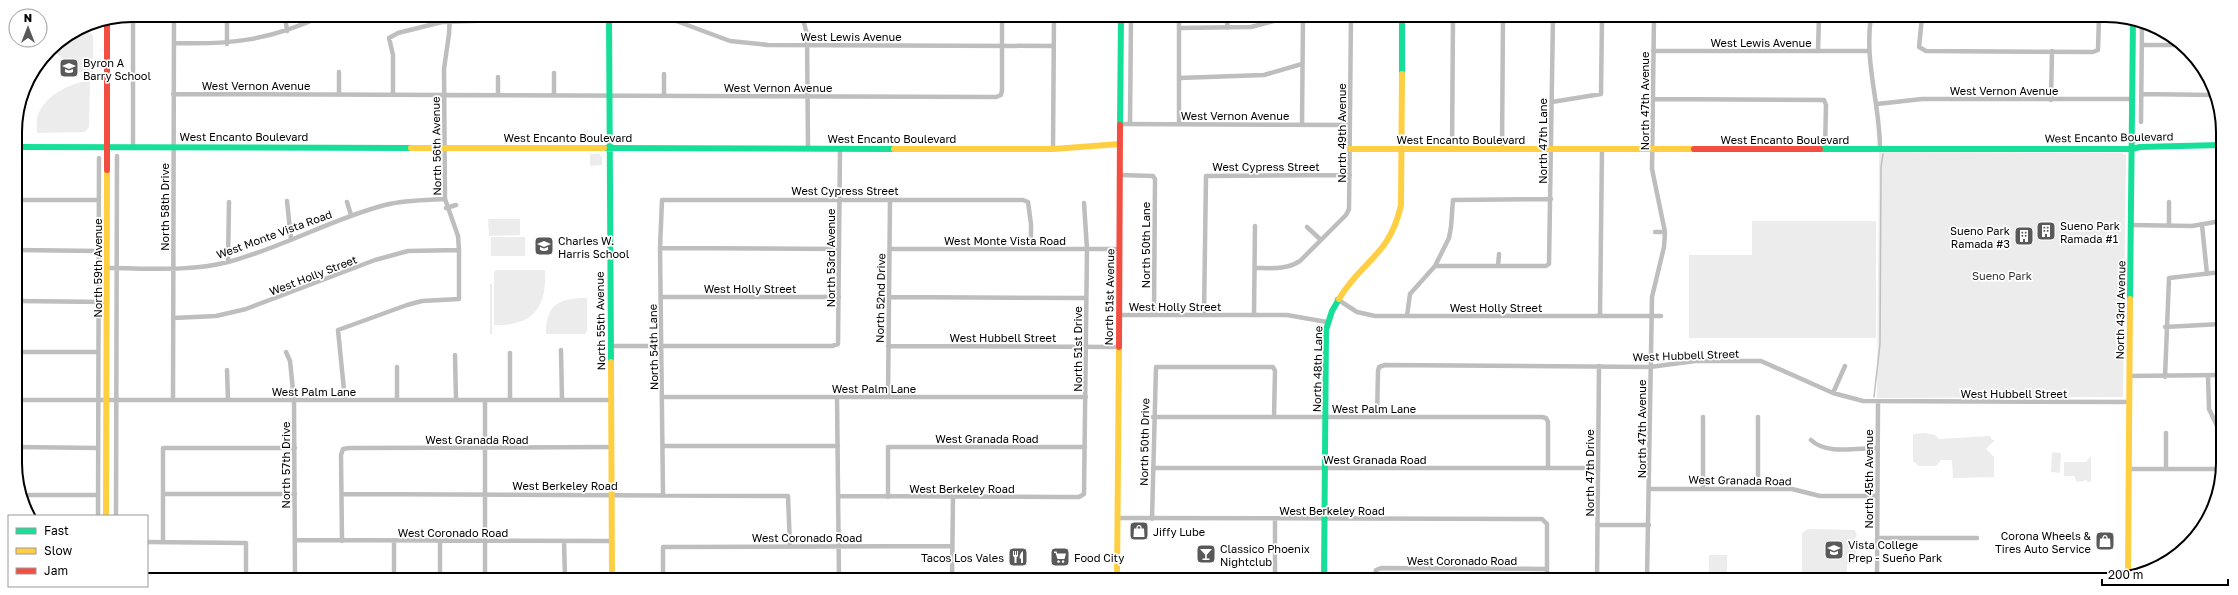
<svg xmlns="http://www.w3.org/2000/svg" width="2238" height="595" viewBox="0 0 2238 595" font-family="'Golos Text',sans-serif">
	<style>
		.green { fill: #ececec }
		.lines { fill: none; stroke-linecap: round; stroke-linejoin: round }
		.stream { stroke: #bfbfbf; stroke-width: 1.5 }
		.street { stroke: #bebebe; stroke-width: 4.5 }
		.fast { stroke: #16e098; stroke-width: 6 }
		.slow { stroke: #ffcf43; stroke-width: 6 }
		.jam { stroke: #f24e42; stroke-width: 6 }
		.labels { text-anchor: middle; dominant-baseline: central; stroke-width: 3.5; stroke-linejoin: round; paint-order: stroke }
		.street-label { font-size: 11px; fill: #000; stroke: #fff }
		.poi-label { font-size: 11px; fill: #000; stroke: #fff; text-anchor: start }
		.park-label { font-size: 11px; fill: #333; stroke: #fff }
		.rim { fill: none; stroke: #000; stroke-width: 2 }
	</style>
	<rect width="100%" height="100%" fill="#fff"/>
	<path class="green" d="M74,33H90L93,36V72H77L56,53L53,47Z
		M38,66C37,80 32,90 21,98L24,87Z
		M90,80L89,127L85,132L37,133C37,127 36,118 38,114C48,93 70,84 90,80Z
		M1879,152L2121,153L2126,155L2123,397L1877,398Z
		M590,154H599L602,157V165L590,166Z
		M488,219H520V235L489,236Z
		M1752,221H1876V338H1689V255H1752Z
		M491,237H525V256H491Z
		M496,270H545C547,308 533,326 494,325V272Z
		M490,284H492V334H490Z
		M587,298V331L585,334H546C546,304 559,298 587,298Z
		M1925,433L1935,435L1939,439L1990,436L1992,440H1995L1986,449L1994,457V477L1953,478L1952,460H1941L1936,466H1919L1913,461V434Z
		M2052,452L2061,453L2060,473L2051,472Z
		M2091,455V482H2087V480L2077,482L2074,476H2064V462H2086Z
		M1808,529L1855,530L1857,536L1855,538L1856,555H1853V558L1856,559V563L1847,564V579H1802V533Z
		M1709,555H1727V579H1709Z"/>
	<g class="lines">
		<path class="stream" d="M1874,397L1880,344L1881,167L1883,154"/>
		<path class="street" d="M227,15V44
			M285,15L287,31
			M654,16L671,19L730,41L768,45L1053,46
			M802,16L807,34L808,148
			M1871,17C1864,62 1880,104 1880,149
			M1922,17L1919,47L1926,51L2093,52L2098,50L2099,17
			M1179,28L1251,27L1293,16
			M1227,28L1228,16
			M174,43C232,45 271,40 324,15
			M2142,45H2180
			M1653,51H1869
			M1818,51L1819,17
			M1179,78L1264,75L1302,64
			M173,94L996,97L1001,95L1002,90V16
			M339,94V72
			M2142,94L2213,95
			M393,95V55L389,38L398,33L442,22L617,16
			M498,95V77
			M554,95V73
			M664,95V74
			M1653,99L1824,100L1826,105L1825,149
			M2051,100L2052,51
			M1552,102L1601,94L1602,17
			M1877,104L1922,99H2132
			M2141,122L2142,24
			M1120,124L1350,125
			M1130,124L1131,16
			M1179,124V16
			M1302,125L1303,16
			M133,146V15
			M1053,149L1054,16
			M1452,149L1453,17
			M1502,149L1503,17
			M1120,175L1153,176L1155,179L1154,315
			M16,200H99
			M287,201L291,239
			M347,202L351,215
			M446,208L456,205
			M2131,225L2192,226L2221,221
			M2169,225V202
			M2202,225L2207,274
			M1307,227L1321,240
			M1655,232H1665
			M660,248L839,249
			M890,249H1120
			M16,250L99,251
			M228,262L229,202
			M1435,266H1546L1549,264L1553,17
			M1498,266L1499,254
			M107,268C147,268 189,272 228,262C282,248 331,219 385,205C404,200 425,200 445,199
			M1255,268C1271,268 1286,270 1300,261L1346,215L1349,209L1351,16
			M661,297H839
			M889,297L1086,298
			M1337,299L1357,312L1375,316H1661
			M16,301L107,302
			M1119,315H1287L1327,322
			M1204,315L1206,176L1350,175
			M1254,315L1255,226
			M1407,316L1410,294L1435,266L1449,238L1451,227L1453,200L1551,199
			M1600,316L1602,149
			M173,318L216,316L246,309L375,260L408,251L459,250
			M2165,327L2221,324
			M610,346H832L838,344L840,148
			M888,346L1118,347
			M561,350L562,400
			M17,352H98
			M286,352L290,361L294,400L295,578
			M455,355L456,400
			M397,367V400
			M227,370L228,400
			M2129,376L2221,375
			M2208,376L2209,409L2221,434
			M2165,377L2169,278L2221,272
			M1833,393L1845,366
			M663,397H1086
			M837,397L839,578
			M888,397L890,200
			M17,400H611
			M173,400L174,15
			M345,400L338,330L407,305L422,301L459,299V250L458,236L445,199L444,69L449,34L450,15
			M485,400V578
			M510,400V353
			M1153,417H1542L1546,418L1548,422V468
			M1377,417L1378,371L1379,367L1385,365L1650,367L1695,361H1761L1833,393L1863,401L2129,402
			M1758,417V489
			M2166,433V469
			M1811,440C1826,455 1857,448 1877,448
			M663,446H838
			M17,447L98,448
			M1153,468H1598
			M2128,469H2221
			M1650,489H1792L1820,496H1877
			M1703,489V417
			M163,494H295
			M342,494L788,496L790,546
			M22,495H98
			M663,495L660,248L662,200H1023L1028,202L1031,224V249
			M839,496L1062,497H1079L1084,494L1087,249L1084,203
			M888,497V447H1085
			M98,516L99,158
			M116,516L117,156
			M1117,518L1542,519L1547,524V579
			M1152,519L1156,367H1273L1275,371L1274,417
			M1597,525H1649
			M1877,538H1977
			M295,540L612,541
			M342,541L341,455L343,449L349,448L612,447
			M440,541V578
			M564,541L565,578
			M147,542L246,543V578
			M163,542V448H295
			M394,578V541
			M663,578V547L952,546
			M952,579L953,497
			M1275,579V519
			M1375,579L1376,570L1381,568L1547,569
			M1597,579L1599,366
			M1647,579L1652,297L1664,247L1665,232L1652,169L1654,17
			M1877,580L1878,402"/>
		<path class="fast" d="M609,16L611,362
			M1402,74V16
			M1120,125L1121,16
			M15,147L411,148
			M604,148L894,149
			M1820,149H2132L2140,147L2221,145
			M2130,299L2133,19
			M1324,579L1326,330L1332,311L1339,299"/>
		<path class="slow" d="M411,148H604
			M894,149H1053L1120,144
			M1350,149H1694
			M1339,299C1361,261 1390,256 1401,205L1402,74
			M611,362L612,578
			M106,516L107,170
			M2128,576L2130,299
			M1117,579L1119,347"/>
		<path class="jam" d="M1694,149H1820
			M107,170V20
			M1119,347L1120,125"/>
	</g>
	<defs>
		<g id="school-square" transform="scale(1)"><rect x="-9" y="-9" width="18" height="18" rx="4" fill="#595959" stroke="#fff"/><path d="M0-5L7-2L0 1L-7-2ZM-4 1L0 2.5L4 1V4Q0 6-4 4Z" fill="#fff"/></g>
		<g id="building-square" transform="scale(1)"><rect x="-9" y="-9" width="18" height="18" rx="4" fill="#595959" stroke="#fff"/><path d="M-4-6H4V6H1V3H-1V6H-4ZM-2.5-4.3h1.7v1.8h-1.7ZM.8-4.3h1.7v1.8H.8ZM-2.5-1h1.7V.8h-1.7ZM.8-1h1.7V.8H.8Z" fill="#fff"/></g>
		<g id="shop-square" transform="scale(1)"><rect x="-9" y="-9" width="18" height="18" rx="4" fill="#595959" stroke="#fff"/><path d="M-5-2.5h2.3a2.7 3.5 0 0 1 5.4 0H5L5.5 6h-11ZM-1.5-2.5h3a1.5 2.3 0 0 0-3 0Z" fill="#fff"/></g>
		<g id="bar-square" transform="scale(1)"><rect x="-9" y="-9" width="18" height="18" rx="4" fill="#595959" stroke="#fff"/><path d="M-6-5H6L.8 .8V4.5H3.5V6h-7V4.5H-.8V.8Z" fill="#fff"/></g>
		<g id="restaurant-square" transform="scale(1)"><rect x="-9" y="-9" width="18" height="18" rx="4" fill="#595959" stroke="#fff"/><path d="M-5-6h1v4h1v-4h1v4h1v-4h1v5L-1.5 .5V6h-2V.5L-5-1ZM5-6V6H3V1.5H1.5Q1.5-4 5-6Z" fill="#fff"/></g>
		<g id="supermarket-square" transform="scale(1)"><rect x="-9" y="-9" width="18" height="18" rx="4" fill="#595959" stroke="#fff"/><path d="M-6-5.5h2.5l.6 2H6L4.5 2H-2.5L-4.4-4H-6ZM-1.5 3.2a1.3 1.3 0 1 0 .1 0ZM3 3.2a1.3 1.3 0 1 0 .1 0Z" fill="#fff"/></g>
	</defs>
	<g fill-rule="evenodd">
		<use href="#school-square" x="69" y="68"/>
		<use href="#building-square" x="2046" y="231"/>
		<use href="#building-square" x="2024" y="236"/>
		<use href="#school-square" x="544" y="246"/>
		<use href="#shop-square" x="1139" y="531"/>
		<use href="#shop-square" x="2105" y="541"/>
		<use href="#school-square" x="1834" y="550"/>
		<use href="#bar-square" x="1206" y="554"/>
		<use href="#restaurant-square" x="1018" y="557"/>
		<use href="#supermarket-square" x="1060" y="557"/>
	</g>
	<g class="labels">
		<g class="street-label">
			<text x="851" y="36">West Lewis Avenue</text>
			<text x="1761" y="42">West Lewis Avenue</text>
			<text x="256" y="85">West Vernon Avenue</text>
			<text x="778" y="87">West Vernon Avenue</text>
			<text x="2004" y="90">West Vernon Avenue</text>
			<text transform="translate(1644 101) rotate(-90)">North 47th Avenue</text>
			<text x="1235" y="115">West Vernon Avenue</text>
			<text transform="translate(1341 133) rotate(-90)">North 49th Avenue</text>
			<text x="244" y="136">West Encanto Boulevard</text>
			<text x="568" y="137">West Encanto Boulevard</text>
			<text transform="translate(2109 137) rotate(-1)">West Encanto Boulevard</text>
			<text x="892" y="138">West Encanto Boulevard</text>
			<text x="1461" y="139">West Encanto Boulevard</text>
			<text x="1785" y="139">West Encanto Boulevard</text>
			<text transform="translate(1542 141) rotate(-90)">North 47th Lane</text>
			<text transform="translate(436 146) rotate(-91)">North 56th Avenue</text>
			<text x="1266" y="166">West Cypress Street</text>
			<text x="845" y="190">West Cypress Street</text>
			<text transform="translate(164 207) rotate(-90)">North 58th Drive</text>
			<text transform="translate(274 234) rotate(-20)">West Monte Vista Road</text>
			<text x="1005" y="240">West Monte Vista Road</text>
			<text transform="translate(1145 245) rotate(-90)">North 50th Lane</text>
			<text transform="translate(830 258) rotate(-90)">North 53rd Avenue</text>
			<text transform="translate(97 268) rotate(-90)">North 59th Avenue</text>
			<text transform="translate(313 275) rotate(-21)">West Holly Street</text>
			<text x="750" y="288">West Holly Street</text>
			<text transform="translate(1109 297) rotate(-89)">North 51st Avenue</text>
			<text transform="translate(880 298) rotate(-89)">North 52nd Drive</text>
			<text x="1175" y="306">West Holly Street</text>
			<text x="1496" y="307">West Holly Street</text>
			<text transform="translate(2120 310) rotate(-89)">North 43rd Avenue</text>
			<text transform="translate(600 321) rotate(-91)">North 55th Avenue</text>
			<text x="1003" y="337">West Hubbell Street</text>
			<text transform="translate(653 347) rotate(-91)">North 54th Lane</text>
			<text transform="translate(1077 349) rotate(-90)">North 51st Drive</text>
			<text transform="translate(1686 355) rotate(-2)">West Hubbell Street</text>
			<text transform="translate(1317 369) rotate(-89)">North 48th Lane</text>
			<text x="874" y="388">West Palm Lane</text>
			<text x="314" y="391">West Palm Lane</text>
			<text x="2014" y="393">West Hubbell Street</text>
			<text x="1374" y="408">West Palm Lane</text>
			<text transform="translate(1641 429) rotate(-90)">North 47th Avenue</text>
			<text x="987" y="438">West Granada Road</text>
			<text x="477" y="439">West Granada Road</text>
			<text transform="translate(1144 442) rotate(-89)">North 50th Drive</text>
			<text x="1375" y="459">West Granada Road</text>
			<text transform="translate(285 465) rotate(-90)">North 57th Drive</text>
			<text transform="translate(1589 473) rotate(-90)">North 47th Drive</text>
			<text transform="translate(1868 479) rotate(-90)">North 45th Avenue</text>
			<text transform="translate(1740 480) rotate(1)">West Granada Road</text>
			<text x="565" y="485">West Berkeley Road</text>
			<text x="962" y="488">West Berkeley Road</text>
			<text x="1332" y="510">West Berkeley Road</text>
			<text x="453" y="532">West Coronado Road</text>
			<text x="807" y="537">West Coronado Road</text>
			<text x="1462" y="560">West Coronado Road</text>
		</g>
		<g class="poi-label">
			<text x="83" y="62">Byron A<tspan x="83" dy="13">Barry School</tspan></text>
			<text x="2060" y="225">Sueno Park<tspan x="2060" dy="13">Ramada #1</tspan></text>
			<text x="2010" y="230" text-anchor="end">Sueno Park<tspan x="2010" dy="13">Ramada #3</tspan></text>
			<text x="558" y="240">Charles W.<tspan x="558" dy="13">Harris School</tspan></text>
			<text x="1153" y="531">Jiffy Lube</text>
			<text x="2091" y="535" text-anchor="end">Corona Wheels &amp;<tspan x="2091" dy="13">Tires Auto Service</tspan></text>
			<text x="1848" y="544">Vista College<tspan x="1848" dy="13">Prep - Sueño Park</tspan></text>
			<text x="1220" y="548">Classico Phoenix<tspan x="1220" dy="13">Nightclub</tspan></text>
			<text x="1004" y="557" text-anchor="end">Tacos Los Vales</text>
			<text x="1074" y="557">Food City</text>
		</g>
		<g class="park-label">
			<text x="2002" y="275">Sueno Park</text>
		</g>
	</g>
	<path d="M0 0H2238V595H0ZM132 22H2106A110 110 0 0 1 2216 132V463A110 110 0 0 1 2106 573H132A110 110 0 0 1 22 463V132A110 110 0 0 1 132 22Z" fill="#fff" fill-rule="evenodd"/>
	<path class="rim" d="M132 22H2106A110 110 0 0 1 2216 132V463A110 110 0 0 1 2106 573H132A110 110 0 0 1 22 463V132A110 110 0 0 1 132 22Z"/>
	<rect x="8" y="515" width="140" height="72" fill="#ffffff" stroke="#999999"/>
	<rect x="16" y="528" width="20" height="6" fill="#16e098" stroke="#999999"/>
	<text x="44" y="535" font-size="12" fill="#000000">Fast</text>
	<rect x="16" y="548" width="20" height="6" fill="#ffcf43" stroke="#999999"/>
	<text x="44" y="555" font-size="12" fill="#000000">Slow</text>
	<rect x="16" y="568" width="20" height="6" fill="#f24e42" stroke="#999999"/>
	<text x="44" y="575" font-size="12" fill="#000000">Jam</text>
	<g transform="translate(28 28)"><circle r="19" fill="#ffffff" stroke="#999999"/>
	<path d="M0-3L7 15L0 10L-7 15Z" fill="#595959"/>
	<text y="-6" font-size="11" font-weight="bold" text-anchor="middle" fill="#000000">N</text>
	</g>
	<path d="M2102 579v6h126v-6" fill="none" stroke="#000000" stroke-width="2"/>
	<text x="2108" y="579" font-size="12" fill="#000000" stroke="#ffffff" stroke-width="3" paint-order="stroke">200 m</text>
</svg>
